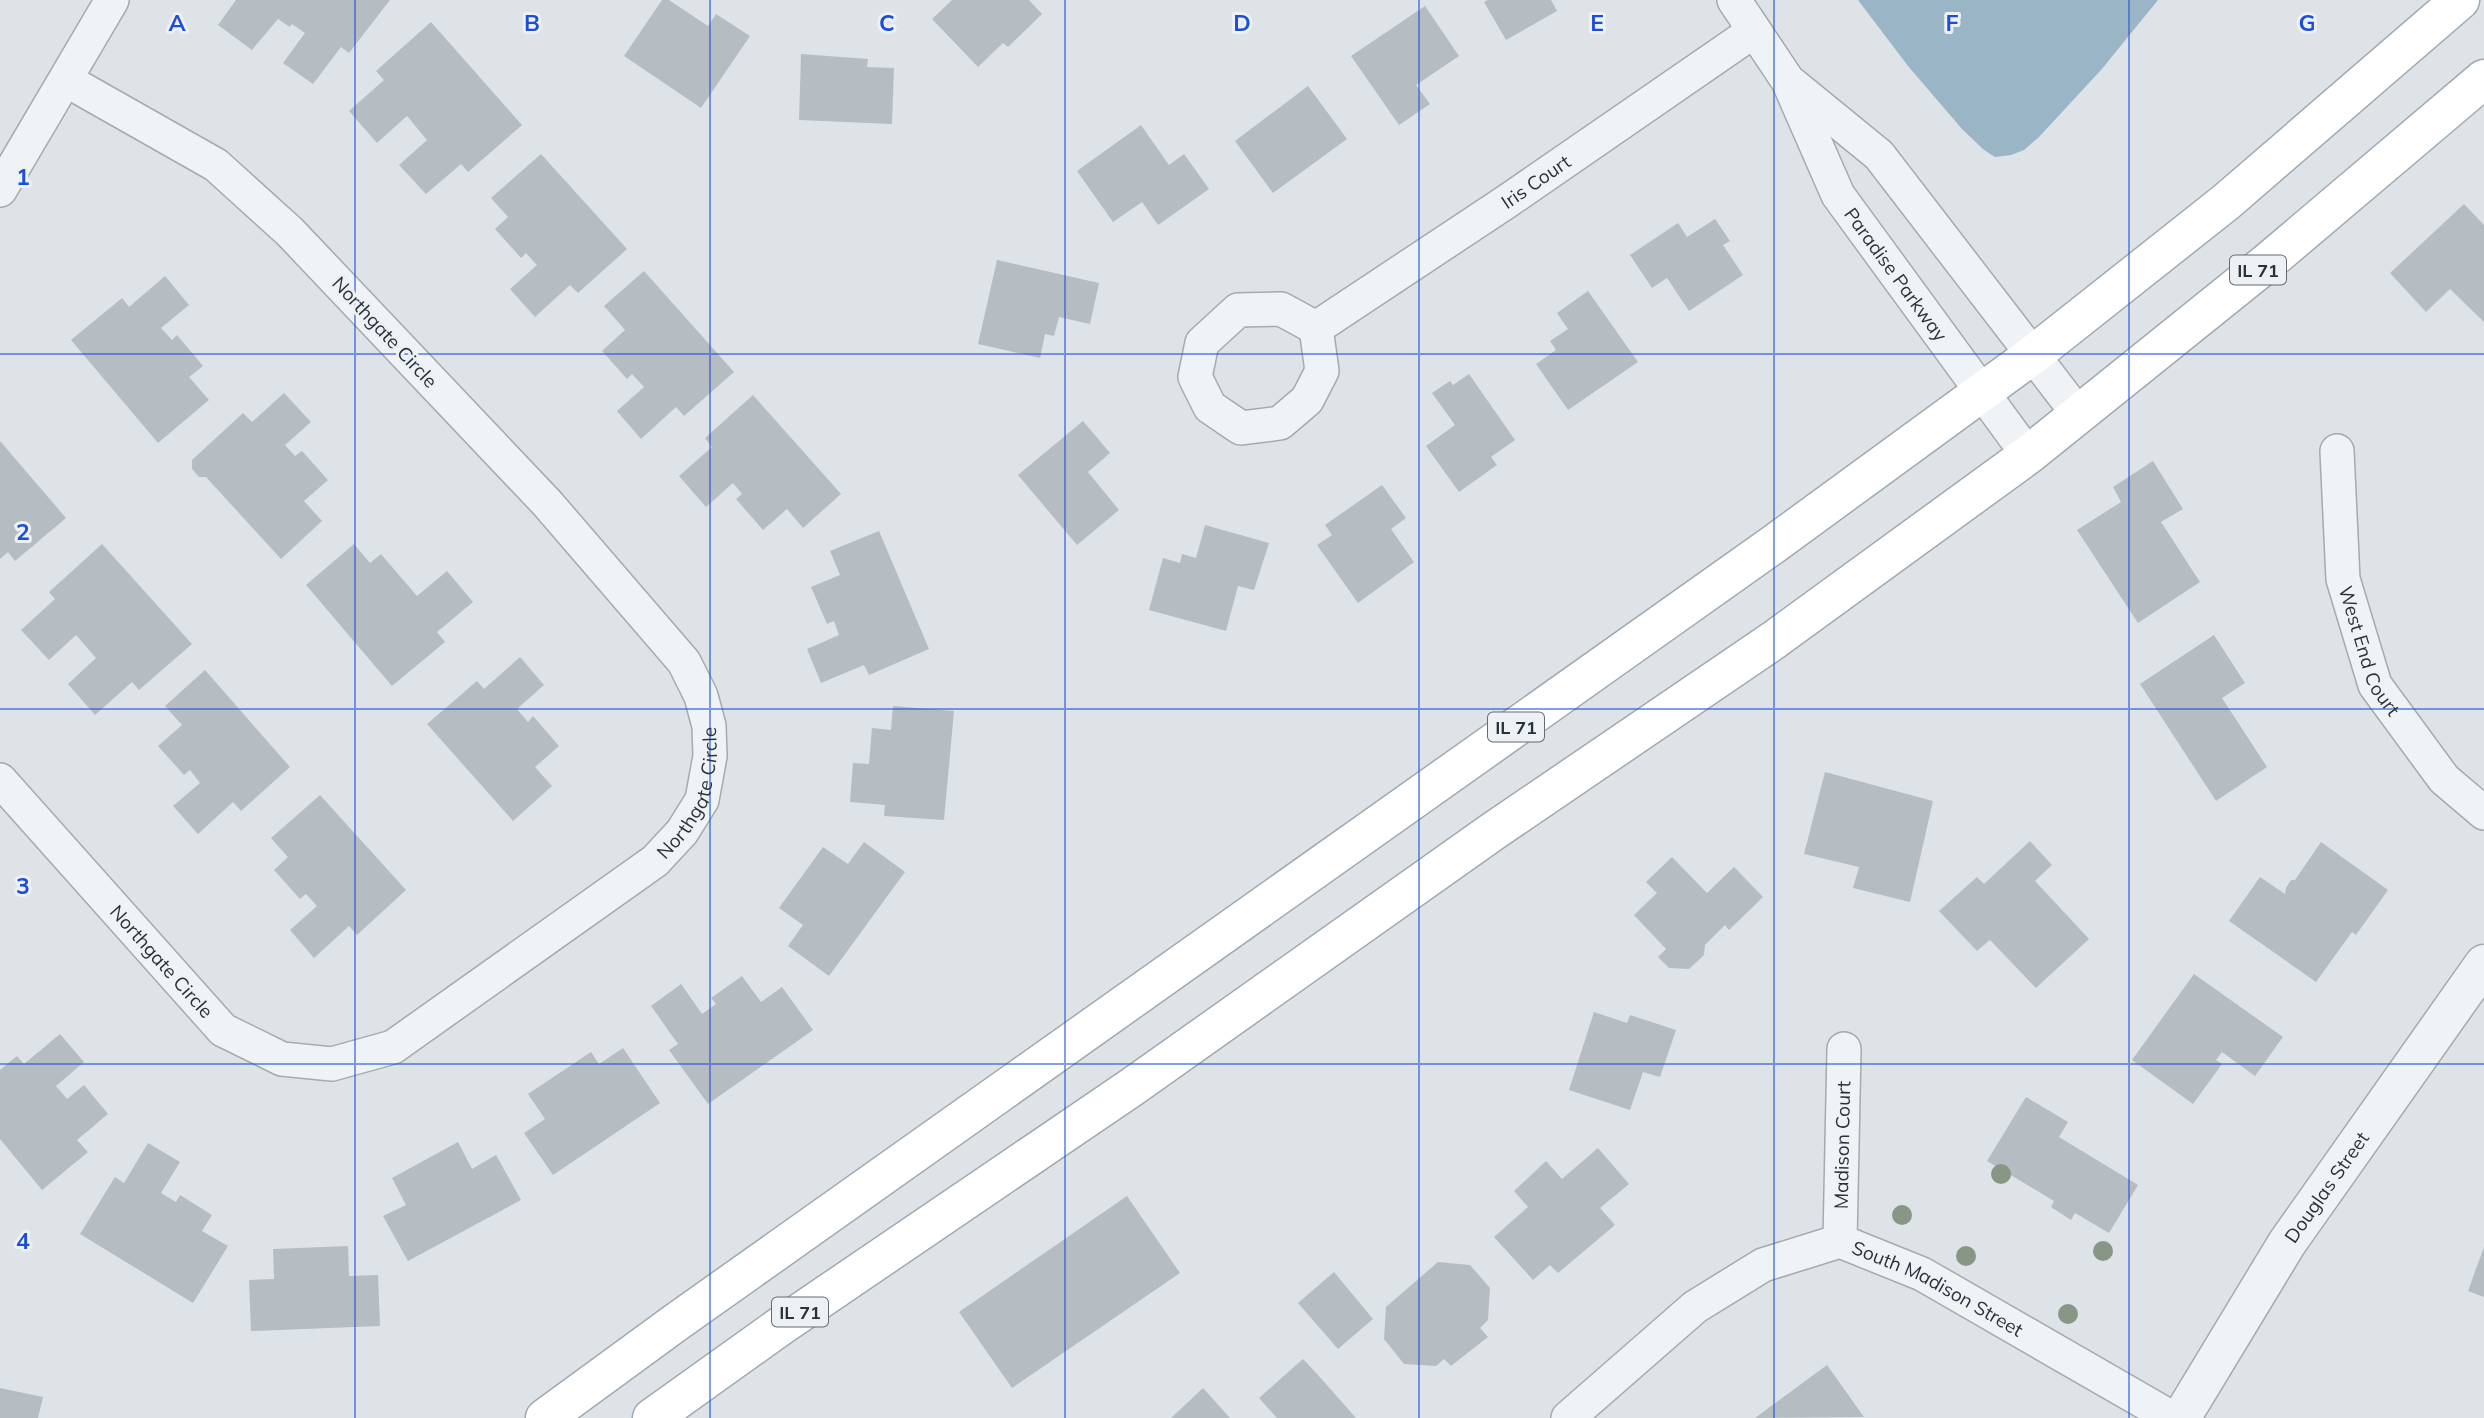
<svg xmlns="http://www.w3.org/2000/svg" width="2484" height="1418" viewBox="0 0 2484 1418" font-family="Mulish,sans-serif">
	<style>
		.water { fill: #9ab5c5 }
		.building { fill: #b5bdc3 }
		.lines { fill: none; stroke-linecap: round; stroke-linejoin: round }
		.minor-casing { stroke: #a4aab0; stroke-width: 36 }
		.tertiary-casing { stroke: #a4aab0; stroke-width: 41 }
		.primary-casing { stroke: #9ea9b2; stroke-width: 41 }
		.minor { stroke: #f0f3f5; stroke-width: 33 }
		.tertiary { stroke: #f0f3f5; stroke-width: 38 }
		.primary { stroke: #fff; stroke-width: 38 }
		.tree { fill: #889686 }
		.grid { fill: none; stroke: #1d4ed8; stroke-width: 2; stroke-opacity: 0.55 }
		.labels { text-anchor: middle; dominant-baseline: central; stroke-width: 6; stroke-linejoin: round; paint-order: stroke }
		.shield { fill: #edf1f4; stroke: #636b73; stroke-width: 2 }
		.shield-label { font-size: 18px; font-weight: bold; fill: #28323c }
		.street-label { font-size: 19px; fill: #28323c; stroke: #edf1f4 }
		.grid-label { font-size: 23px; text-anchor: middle; font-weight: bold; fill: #1d4ed8; stroke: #edf1f4; stroke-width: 6; stroke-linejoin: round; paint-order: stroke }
	</style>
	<rect width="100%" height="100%" fill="#dee3e7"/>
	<path class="water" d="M1858,0H2158L2101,70L2039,137L2024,150L2011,155L1995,157L1984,150L1962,129L1908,66Z"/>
	<path class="building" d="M236,0H390L349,53L341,47L313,84L283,63L305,33L292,24L290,27L278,19L252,50L218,25Z
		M662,0H669L708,26L716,14L750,36L701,108L624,56Z
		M952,0H1029L1042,14L1008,47L1003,43L978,67L932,19Z
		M1488,0H1551L1557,11L1506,40L1484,2Z
		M1425,6L1459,56L1416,85L1430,104L1399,125L1351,56Z
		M431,22L522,125L468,172L461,164L426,194L399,165L427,140L407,116L377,143L349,111L384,80L376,71Z
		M801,54L868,59L867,67L894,68L892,124L799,120Z
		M1308,86L1347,139L1273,193L1235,141Z
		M1141,125L1169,165L1184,154L1209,189L1158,225L1142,202L1113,222L1077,171Z
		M541,154L627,249L578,293L570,285L535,317L510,289L537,265L526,253L521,258L495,229L508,217L491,198Z
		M2464,204L2484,225V322L2450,289L2426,312L2390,273Z
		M1715,219L1730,241L1723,245L1743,275L1689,311L1667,278L1652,288L1630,255L1678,223L1687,237Z
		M997,260L1099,283L1090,324L1059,317L1054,336L1045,334L1040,358L978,344Z
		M644,271L734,372L684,416L676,407L641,439L617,411L644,387L632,374L627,379L602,351L625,330L604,306Z
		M165,276L189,305L161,328L172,340L177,335L203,366L189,377L209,400L158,443L71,340L122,298L129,307Z
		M1588,291L1638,362L1568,410L1536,364L1556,350L1550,341L1568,329L1557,313Z
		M1469,374L1515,440L1491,457L1497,465L1459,492L1426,446L1455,425L1432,393L1450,381L1453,385Z
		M284,393L311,422L285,445L295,456L302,451L328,480L304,501L322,521L281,559L206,477H199L192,469V460L243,413L252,422Z
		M753,395L841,494L803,528L787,509L763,530L736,499L742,494L733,483L706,507L679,476L712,447L705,438Z
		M1083,421L1110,453L1088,472L1119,510L1077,545L1018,475Z
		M0,441L66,518L15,561L8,552L0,559Z
		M2153,461L2183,509L2161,522L2200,582L2138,623L2077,530L2121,502L2113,487Z
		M1382,485L1406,518L1391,529L1414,562L1358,603L1317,545L1332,535L1325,525Z
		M1205,525L1269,543L1254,590L1238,586L1226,631L1149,610L1163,558L1180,563L1182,554L1196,558Z
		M879,531L929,649L869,675L864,665L821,683L807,649L839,635L834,621L827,624L811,587L840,575L830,551Z
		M102,544L192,644L139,690L132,682L95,715L68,684L96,658L76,635L49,660L21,630L55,599L49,592Z
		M354,544L370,563L381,554L417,596L447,571L473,602L437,632L445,642L392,686L306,585Z
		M2214,635L2245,683L2222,698L2267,767L2216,801L2140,684Z
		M520,657L544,685L517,709L528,722L533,716L559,746L535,767L552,786L513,821L427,724L477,681L484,689Z
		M205,670L290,767L241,811L233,802L198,834L173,806L200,783L190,770L184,775L158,746L182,725L165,706Z
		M893,706L954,711L944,820L884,816L885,805L850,802L853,763L869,764L872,728L891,730Z
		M1825,772L1933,801L1910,902L1853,888L1859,867L1804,854Z
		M320,795L406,890L357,935L349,926L314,958L290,930L317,906L306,894L300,899L274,870L288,857L271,838Z
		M2030,841L2052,865L2035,881L2089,939L2036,988L1990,940L1977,951L1939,911L1977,877L1984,884Z
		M864,842L905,872L829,976L788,946L803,925L779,908L823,847L848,864Z
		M2321,842L2388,890L2356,935L2352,932L2316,982L2229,921L2260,877L2285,894L2286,888L2291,880H2295Z
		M1672,857L1707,893L1734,867L1763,897L1729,930L1725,925L1705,945L1704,955L1689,969L1669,968L1658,957L1666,949L1634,915L1657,893L1646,882Z
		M2194,974L2283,1037L2255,1076L2222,1052L2216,1060L2222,1064L2193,1104L2132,1060Z
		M742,976L761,1002L782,987L813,1030L708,1104L669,1050L678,1044L651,1006L681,984L702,1014L716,1004L711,998Z
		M1594,1012L1627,1023L1630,1015L1676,1030L1660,1077L1643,1072L1630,1110L1569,1090Z
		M60,1034L84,1062L56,1086L67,1099L84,1085L108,1114L77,1140L88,1152L42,1190L0,1139V1070L17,1056L24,1064Z
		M623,1048L660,1103L553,1175L524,1133L545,1119L528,1094L591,1052L599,1064Z
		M2026,1097L2068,1122L2059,1137L2138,1185L2109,1233L2075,1213L2071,1220L2051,1207L2054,1201L1987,1161Z
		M458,1142L472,1169L496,1155L521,1200L408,1261L383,1216L406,1205L392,1178Z
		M148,1143L180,1162L161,1193L176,1202L180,1195L212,1215L202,1231L228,1246L193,1303L80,1234L115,1177L124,1183Z
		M1598,1148L1629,1184L1600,1208L1615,1225L1558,1273L1550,1265L1533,1280L1494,1237L1528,1207L1514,1191L1546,1161L1562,1179Z
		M1127,1196L1180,1273L1012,1388L959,1312Z
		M348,1246L349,1276L378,1275L380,1326L251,1331L249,1280L274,1279L273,1249Z
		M2484,1247V1297L2468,1291Z
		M1438,1262L1470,1265L1490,1288L1488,1320L1480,1328L1488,1337L1451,1366L1444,1359L1436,1366L1404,1364L1384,1339L1386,1307Z
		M1334,1272L1373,1319L1338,1349L1298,1303Z
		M1303,1359L1318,1375L1356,1418H1277L1259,1398Z
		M1827,1365L1864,1417L1755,1418Z
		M0,1388L43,1397L38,1418H0Z
		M1203,1388L1230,1418H1171Z"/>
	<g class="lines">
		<g class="minor-casing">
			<g id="minor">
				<path id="s1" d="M1734,0L1788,81L1838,195L2028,455"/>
				<path d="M1792,84L1879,155L2079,415"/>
				<path d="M0,190L112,0"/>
				<path d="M1281,309L1316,328L1322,371L1307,400L1280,423L1241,428L1210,407L1195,377L1202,343L1238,310Z"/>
				<path id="s2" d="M1316,328L1506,202L1754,31"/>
				<path id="s3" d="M2337,451L2343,579L2375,685L2444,779L2484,813"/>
				<path id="s4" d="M0,780L223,1030L282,1059L332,1064L393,1047L655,861L682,832L702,800L710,756L709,726L701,696L684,662L547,503L290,232L216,165L66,80"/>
				<path id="s5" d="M1840,1241L1844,1049"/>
				<path id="s6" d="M1568,1418L1695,1307L1763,1265L1840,1241L1922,1274L2172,1418"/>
			</g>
		</g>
		<g class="tertiary-casing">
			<g id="tertiary">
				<path id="s7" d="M2181,1418L2287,1243L2484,964"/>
			</g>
		</g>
		<g class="primary-casing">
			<path id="primary" d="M545,1418L675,1323L1774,544L2034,354L2226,202L2460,0
				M652,1418L782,1325L1132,1087L1492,832L1774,640L2028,455L2268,262L2484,79"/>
		</g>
		<use href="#minor" class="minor"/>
		<use href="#tertiary" class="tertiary"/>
		<use href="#primary" class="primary"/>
	</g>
	<g class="tree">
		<circle cx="2001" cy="1174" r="10"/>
		<circle cx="1902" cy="1215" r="10"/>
		<circle cx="2103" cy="1251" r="10"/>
		<circle cx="1966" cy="1256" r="10"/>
		<circle cx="2068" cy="1314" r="10"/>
	</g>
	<path class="grid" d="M355,0V1418M710,0V1418M1065,0V1418M1419,0V1418M1774,0V1418M2129,0V1418M0,354H2484M0,709H2484M0,1064H2484"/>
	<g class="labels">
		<g class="shield">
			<rect x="2230" y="255.5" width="56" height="29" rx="5"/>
			<rect x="1488" y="712.5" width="56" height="29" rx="5"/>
			<rect x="772" y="1297.5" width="56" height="29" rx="5"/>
		</g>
		<g class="shield-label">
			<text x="2258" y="270">IL 71</text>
			<text x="1516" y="727">IL 71</text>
			<text x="800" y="1312">IL 71</text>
		</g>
		<g class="street-label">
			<text stroke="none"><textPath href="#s2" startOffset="264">Iris Court</textPath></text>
			<text stroke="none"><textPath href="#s1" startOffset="320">Paradise Parkway</textPath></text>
			<text transform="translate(385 332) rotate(47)">Northgate Circle</text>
			<text stroke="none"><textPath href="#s3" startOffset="205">West End Court</textPath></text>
			<text stroke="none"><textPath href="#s4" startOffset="915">Northgate Circle</textPath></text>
			<text stroke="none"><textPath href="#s4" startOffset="243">Northgate Circle</textPath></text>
			<text stroke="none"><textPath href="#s5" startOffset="96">Madison Court</textPath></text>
			<text stroke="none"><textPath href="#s7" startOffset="273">Douglas Street</textPath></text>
			<text stroke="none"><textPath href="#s6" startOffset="438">South Madison Street</textPath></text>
		</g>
	</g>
	<g class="grid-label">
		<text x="177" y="31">A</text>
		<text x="532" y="31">B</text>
		<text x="887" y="31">C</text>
		<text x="1242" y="31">D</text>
		<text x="1597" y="31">E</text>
		<text x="1952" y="31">F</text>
		<text x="2307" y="31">G</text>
		<text x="23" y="185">1</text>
		<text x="23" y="540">2</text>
		<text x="23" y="894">3</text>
		<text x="23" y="1249">4</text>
	</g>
</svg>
